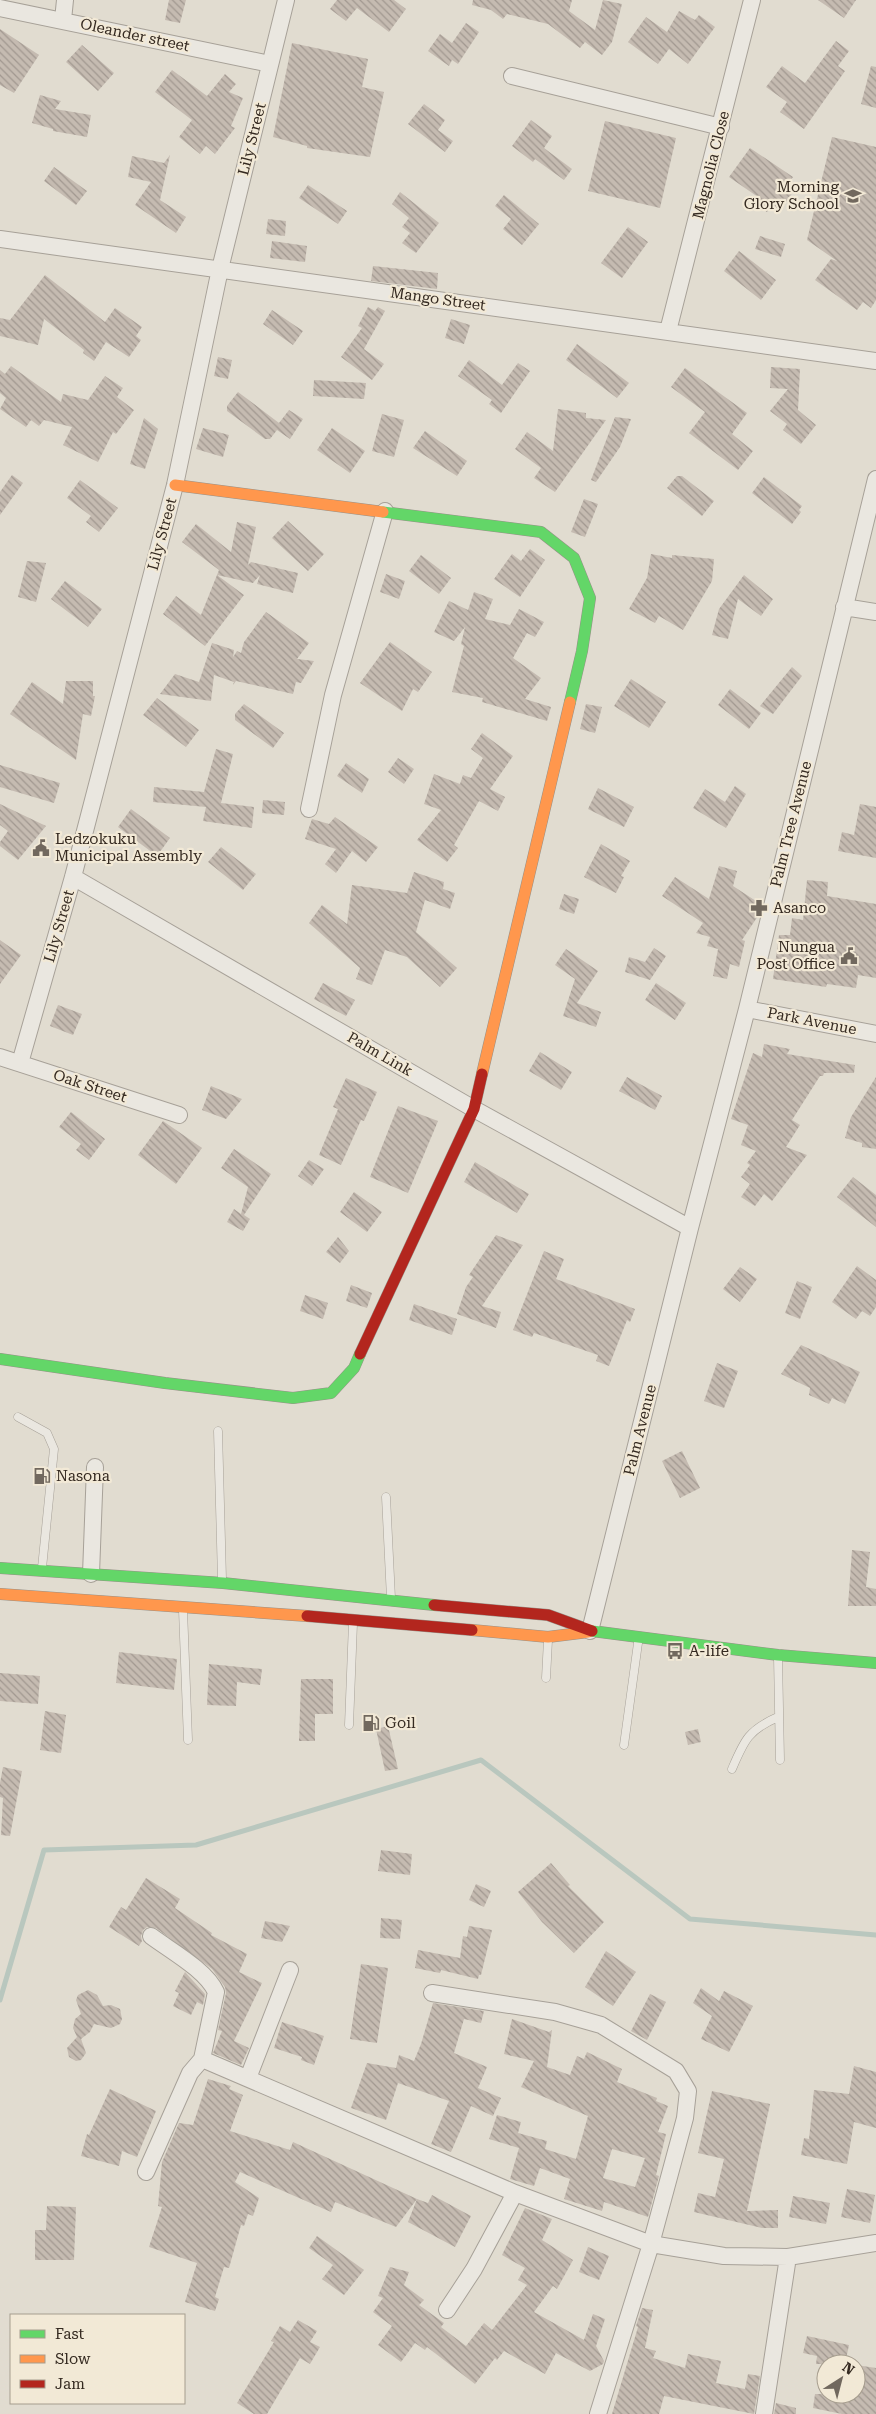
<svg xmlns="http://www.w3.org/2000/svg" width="876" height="2414" viewBox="0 0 876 2414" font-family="'Roboto Serif',serif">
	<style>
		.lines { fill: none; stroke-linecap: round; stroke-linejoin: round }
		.stream { stroke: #b9c7be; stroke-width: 5 }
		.building { fill: url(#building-back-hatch); fill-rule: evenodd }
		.lane-casing { stroke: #a7a198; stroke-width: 9 }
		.street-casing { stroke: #a7a198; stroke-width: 18 }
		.fast-casing { stroke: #979188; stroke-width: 12 }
		.slow-casing { stroke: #979188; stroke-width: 12 }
		.jam-casing { stroke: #979188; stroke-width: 12 }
		.lane { stroke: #eae7e0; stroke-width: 8 }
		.street { stroke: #eae7e0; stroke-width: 16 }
		.fast { stroke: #63d668; stroke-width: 11 }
		.slow { stroke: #ff974d; stroke-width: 11 }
		.jam { stroke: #b3261e; stroke-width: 11 }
		.labels { text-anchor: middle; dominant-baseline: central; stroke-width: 4.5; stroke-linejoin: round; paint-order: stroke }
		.street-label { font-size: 15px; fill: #352a21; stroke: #f2e9d6 }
		.poi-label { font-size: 15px; fill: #352a21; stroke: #f2e9d6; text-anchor: start }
	</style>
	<defs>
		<pattern id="building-back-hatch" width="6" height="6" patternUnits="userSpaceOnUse" patternTransform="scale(1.25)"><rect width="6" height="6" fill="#c5bbb1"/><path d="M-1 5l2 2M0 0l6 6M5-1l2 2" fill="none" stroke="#a19890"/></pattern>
	</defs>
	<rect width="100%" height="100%" fill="#e1dcd0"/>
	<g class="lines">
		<path class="stream" d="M0,2000L44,1850L196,1845L481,1760L690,1919L876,1935"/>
	</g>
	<path class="building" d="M169,0H186L180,23L165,20Z
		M337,0H394L406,9L389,32L357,8L346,21L330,9Z
		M473,0H572L569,11L595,30L603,0L622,4L612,42L602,55L585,42L580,48L548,24L507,14L503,19L491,10L472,5Z
		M818,0H856L844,18Z
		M679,11L695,20L699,15L715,27L688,64L669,49L658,64L628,42L646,17L667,32Z
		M466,23L479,32L458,64L452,60L449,66L428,51L440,34L452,43Z
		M0,29L39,55L14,93L0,85Z
		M836,41L849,51L838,66L845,71L804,129L780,112L787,102L766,87L782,66L805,83Z
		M292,43L368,59L362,87L384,92L370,157L307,148V146L273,137Z
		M82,45L114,73L98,91L66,62Z
		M871,66L876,67V108L861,104Z
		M172,70L207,96L225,74L236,84L229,92L243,98L231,126L235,128L215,154L206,146L200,154L179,137L192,120L155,92Z
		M40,95L61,101L55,109L91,115L87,137L53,131V129L32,123Z
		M424,104L445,120L438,130L453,141L445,152L408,124Z
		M531,120L552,136L544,148L572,169L564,180L535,159L533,162L512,146Z
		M605,121L676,138L660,208L588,191Z
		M832,137L876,147V300L871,308L863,302L857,310L815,280L831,259L837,261L807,240Z
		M750,148L793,177L788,184L795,189L780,211L772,205L767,212L754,203L758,197L729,177Z
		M170,155L160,200L186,217L176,233L135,205L151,182L128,177L132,156L164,163Z
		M54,167L87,191L76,205L44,181Z
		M308,185L347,211L338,224L299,198Z
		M400,192L439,223L416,253L402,243L410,233L402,227L409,218L392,204Z
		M504,195L539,224L522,245L503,229L511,219L495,206Z
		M268,219L286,221L285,236L266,234Z
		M628,227L648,242L622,278L601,263Z
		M760,236L785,244L781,257L755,249Z
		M272,241L307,246L305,262L270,258Z
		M739,251L776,280L761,300L724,271Z
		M373,266L438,273L437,289L371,281Z
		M45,275L105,322L115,308L142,327L136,336L141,340L129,357L106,342L94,361L83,353L84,350L44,319L38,345L0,336V318L10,320Z
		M368,307L375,311L378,307L385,311L364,349L384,364L372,380L341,357L362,328L358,326Z
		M272,310L303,331L293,345L263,324Z
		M451,319L470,325L464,344L445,338Z
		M577,344L629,383L617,398L566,360Z
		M218,357L232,360L228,379L214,376Z
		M469,360L502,385L518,363L530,371L501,413L489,404L492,400L458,376Z
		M11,366L61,402L63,394L88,400L105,376L123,388L117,397L134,410L116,434L113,432L98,462L63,445L72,427L44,420L39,426L31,420L26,427L0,409L6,398L0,393V370L5,374Z
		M771,367L800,369L798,410L816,425L801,444L783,430L787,424L770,411L788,389L770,388Z
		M685,368L747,413L732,434L753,451L738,470L689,433L705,412L671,387Z
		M314,380L366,383L364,399L313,396Z
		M238,392L279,423L289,410L303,419L290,439L277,430L270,439H265L227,411V406Z
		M558,409L586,413V418L606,420L555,492L534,478L541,468L515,449L527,432L553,451Z
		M382,414L404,420L394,457L372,451Z
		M615,417L631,419L620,447L596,482L591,480Z
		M144,418L158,429L145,469L130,464Z
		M203,428L229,435L223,457L196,449Z
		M332,428L365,451L350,473L317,450Z
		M425,431L467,461L457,476L413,448Z
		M12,475L23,483L0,515V492Z
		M677,476H682L714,501L702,516L667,488Z
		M764,477L802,506L799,510L801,512L792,524L752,493Z
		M80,480L118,508L99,532L86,522L91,516L67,498Z
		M584,499L598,504L585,537L571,532Z
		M288,521L324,554L308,571L272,538Z
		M237,522L256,527L248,565L251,562L298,573L293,593L257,584L260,575L253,583L217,575L244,595L205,646L163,614L176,596L201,615L219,570L182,542L196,524L231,552Z
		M530,549L545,560L520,597L494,579L512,554L521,561Z
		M651,554L672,558V555L714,559L712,581L683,630L659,616L655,623L629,609L647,578Z
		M421,555L451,578L439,594L409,571Z
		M27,561L46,563L36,602L18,597Z
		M386,574L405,581L399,599L380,592Z
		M744,575L773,599L761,616L738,599L728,639L712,635L719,609Z
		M65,581L102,609L88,627L51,599Z
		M474,592L493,599L485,619L510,625L519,609L544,622L535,637L527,633L513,658L541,678L525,699L551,707L547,721L482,702L483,698L452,692L464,646L461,644L465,627L454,641L434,632L449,601L468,610Z
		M266,612L309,643L297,659L314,661L301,683L296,682L293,694L236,681L233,685L234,682L214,675L211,701L160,694L175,674L199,682L212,643L234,650L233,657L237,651L241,653L244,642Z
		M390,642L432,672L418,692L413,689L402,711L360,683Z
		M792,667L802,676L773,714L760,706Z
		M631,679L666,702L649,728L614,706Z
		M66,681H93V696H95L91,716L83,714L76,760L10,714L32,682L63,704Z
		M730,689L761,713L749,729L718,705Z
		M157,698L199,730L186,747L143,715Z
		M244,704L284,733L273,748L235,720V714Z
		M586,704L602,707L595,733L580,729Z
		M482,733L513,756L490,789L505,797L498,811L479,801L454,845L458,848L447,862L417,840L441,810L424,804L434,774L460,784L463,775L471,778L483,758L471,749Z
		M216,749L233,754L221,803L254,807L252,828L203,821L206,807L153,802L154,787L204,792Z
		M398,758L414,769L404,784L388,772Z
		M346,763L369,779L362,793L337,776Z
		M0,765L60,783L54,803L0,787Z
		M735,786L746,794L726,828L693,808L705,789L725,802Z
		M598,788L634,807L624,827L588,809Z
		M263,800L285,802L284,815L262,813Z
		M0,804L46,826L18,860L0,846V842L8,831L0,825Z
		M860,804L876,807V858L838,851L842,832L854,835Z
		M131,809L170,838L157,856L118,827Z
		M335,817L378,847L366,862L352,851L336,873L325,864L336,849L305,839L312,819L329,824Z
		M601,844L630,861L621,876L624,877L616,893L584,877Z
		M221,847L256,874L243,890L208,862Z
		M719,866L737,871L733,886L762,905L760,913L742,940L745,941L739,967L730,964L727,979L713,976L718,949L707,946L710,937L696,933L703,923L662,896L675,877L709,899Z
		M414,872L444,882L443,889L455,893L450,909L425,900L416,932L457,968L440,987L407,957L385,950L372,985L356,979L360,968L309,923L322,905L347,924L352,885L407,893Z
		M807,880L828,882L827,896L876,904V978L858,975L856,988L827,984L826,987L773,979L779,935H790L792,918L803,920Z
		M564,894L579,899L574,914L559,909Z
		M0,940L21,955L0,984Z
		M654,948L666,956L650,980L625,972L629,957L645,962Z
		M566,949L598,971L577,1003L601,1012L596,1027L563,1016L575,979L555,965Z
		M323,983L355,1000L346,1016L314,999Z
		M656,983L686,1003L675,1020L645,1000Z
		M58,1005L82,1014L73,1035L50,1026Z
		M764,1044L790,1049L787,1054L855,1065L854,1073H824L823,1076H820L792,1120L800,1125L786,1147L807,1155L772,1201L764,1194L755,1206L741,1197L750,1184L741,1177L750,1165L747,1163L756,1151L741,1145L748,1125L731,1119L753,1053L762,1057Z
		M540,1052L572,1072L561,1090L529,1071Z
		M627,1077L662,1096L655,1110L619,1091Z
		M876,1077V1149L862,1147V1143L845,1138L851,1117Z
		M346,1078L377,1092L364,1121L361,1120L341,1165L319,1155L338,1109L333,1107Z
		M211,1086L242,1099L226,1119L202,1110Z
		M398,1106L438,1121L408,1193L370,1177Z
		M71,1112L105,1139L89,1160L76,1150L81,1144L59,1127Z
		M163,1121L202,1148L176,1184L138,1155Z
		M234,1149L271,1174L244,1215L250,1219L243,1231L227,1222L234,1209L241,1214L248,1187L221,1168Z
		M309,1160L324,1169L312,1186L298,1176Z
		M475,1162L529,1194L517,1213L464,1182Z
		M853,1177L876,1195V1227L837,1197Z
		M354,1192L382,1212L367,1232L340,1212Z
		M496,1235L523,1245L482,1306L501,1312L496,1328L457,1314L466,1287L473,1277L469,1275Z
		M338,1237L349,1251L340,1263L326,1252Z
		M544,1251L564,1259L556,1279L635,1309L630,1322L627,1320L609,1366L596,1361L598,1355L534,1333L532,1337L513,1330Z
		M857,1266L876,1280V1307L870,1316L862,1311L856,1319L832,1302Z
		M740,1267L757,1279L740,1302L723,1289Z
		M797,1281L812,1287L800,1319L785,1313Z
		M351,1285L372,1293L367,1308L346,1301Z
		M305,1295L328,1303L323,1319L300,1311Z
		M414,1304L457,1319L452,1335L409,1320Z
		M801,1345L860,1372L845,1404L832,1398L829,1404L809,1395L810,1388L781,1374Z
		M717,1363L738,1371L724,1408L704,1401Z
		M682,1451L700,1488L680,1498L662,1461Z
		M852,1550L870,1552L866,1587L876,1589V1606H848Z
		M119,1652L177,1659L174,1690L116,1683Z
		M209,1664L262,1669L260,1685L237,1682L236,1706L207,1705Z
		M0,1673L40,1676L38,1704L0,1701Z
		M301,1679H333V1714H315V1741H299Z
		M45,1711L66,1715L61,1753L40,1750Z
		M388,1726L398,1769L385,1771L376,1729Z
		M698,1729L701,1742L688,1745L685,1732Z
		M3,1767L22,1771L10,1836L1,1835L3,1798L0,1797V1783Z
		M381,1850L412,1854L410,1875L378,1871Z
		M551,1863L570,1885L568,1886L604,1922L574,1953L542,1922L518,1892Z
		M146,1878L180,1899L175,1908L212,1933L211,1935L247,1954L239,1972L262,1983L234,2041L249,2048L241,2065L213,2053L222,2031L218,2030L226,1993L225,1987L212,1969L156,1928L147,1927L143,1930L141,1936L142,1941L139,1946L109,1927L121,1907L126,1910Z
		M476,1884L491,1891L484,1907L469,1900Z
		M381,1918L402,1920L400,1939L380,1938Z
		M265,1921L290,1926L282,1942L261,1938Z
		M469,1926L492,1930L481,1975H479L478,1979L441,1970L440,1973L415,1968L418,1950L460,1958L463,1936L467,1937Z
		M606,1951L636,1972L613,2006L585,1987Z
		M361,1964L388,1968L377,2043L350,2039Z
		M185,1972L205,1994L203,2005L197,2002L191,2015L173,2006L179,1993L175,1991Z
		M701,1988L719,2001L724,1991L753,2006L729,2052L701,2039L712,2016L693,2003Z
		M88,1990L97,1995L103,2006L111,2005L120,2009L122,2019L120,2024L111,2028L94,2024L90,2032L81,2039L86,2053L81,2060L76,2061L69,2057L67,2048L77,2037L73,2028L75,2019L81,2014L76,2000L78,1995Z
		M650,1994L666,2002L647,2040L631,2031Z
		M433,2003L484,2011L481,2023L464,2019L454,2053L487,2067L478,2088L501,2098L493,2116L471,2106L451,2152L431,2144L449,2101L398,2083L386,2120L351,2108L367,2063L396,2068L399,2055L414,2061L421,2044Z
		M512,2019L549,2032L552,2030L547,2067L570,2075L577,2056L584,2059L587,2052L622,2069L617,2082L657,2098L656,2101L668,2106L658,2132L666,2134L656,2175L659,2176L648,2217L604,2202L602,2211L564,2199L570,2179L540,2168L534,2186L510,2179L519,2148L489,2139L497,2115L521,2122L518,2133L547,2141L545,2149L576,2159L588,2116L521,2087L534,2061L504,2054ZM612,2149L645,2158L635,2187L603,2178Z
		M282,2022L324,2036L314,2065L301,2060L302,2057L274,2048Z
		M854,2066L876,2072V2128L854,2122L847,2164L801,2155L804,2138L809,2139L814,2090L849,2094Z
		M208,2079L231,2086L229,2089L243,2095L230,2131L290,2150L293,2142L417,2199L396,2227L335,2202L331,2212L240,2172L235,2182L259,2198L253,2216L248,2214L244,2226L241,2225L229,2268L224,2267L215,2297L219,2299L215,2311L185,2302L197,2263L149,2247L162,2207L158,2206L162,2162L179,2123L193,2125Z
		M110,2089L156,2111L137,2157L122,2151L119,2166L81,2156L87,2134L89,2135Z
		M712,2091L770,2104L747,2211L778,2210V2228H762L694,2212L698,2193L715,2197L724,2159L698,2153Z
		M847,2189L875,2195L870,2223L841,2217Z
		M432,2195L471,2216L455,2247L408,2222L417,2199L428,2203Z
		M793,2196L830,2203L826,2224L789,2217Z
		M47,2206L76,2207L74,2260H35V2230H46Z
		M525,2208L552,2219L542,2240L573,2260L557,2289L553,2286L534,2312L584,2340L593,2314L605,2319L596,2346L604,2361L603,2364L590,2371L556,2353L545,2374L504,2351L497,2360L495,2358L475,2384L427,2347L425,2350L415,2343L401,2362L378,2345L392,2326L373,2312L383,2298L378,2296L390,2267L409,2272L404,2285L424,2300L419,2305L444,2323L441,2327L466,2346L484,2323L492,2330L527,2285L518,2280L525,2268L502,2255Z
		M317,2236L364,2270L344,2295L322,2279L333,2265L309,2248Z
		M588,2247L609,2256L599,2280L579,2272Z
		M642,2308L653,2310L645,2348L656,2351L653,2358L685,2368L688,2354L721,2361L716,2383L745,2389L748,2374L760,2376L754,2414L664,2396L659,2414H612L638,2327L636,2326Z
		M298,2320L317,2331L310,2342L320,2347L310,2364L300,2358L267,2414H254L237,2403L274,2342L271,2341L280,2326L290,2332Z
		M807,2336L849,2345L845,2364H816L817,2356L803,2353Z
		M856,2365L876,2368V2414H842L813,2408L815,2394H856Z
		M776,2403L796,2408V2414H774Z"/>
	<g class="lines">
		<g class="lane-casing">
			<path id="lane" d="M18,1417L47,1433L54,1449L42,1568
				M218,1431L222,1579
				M386,1497L391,1598
				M183,1610L188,1740
				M778,1657L780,1760
				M546,1678L548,1640
				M349,1725L353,1623
				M624,1745L638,1643
				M732,1769C744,1741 748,1730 778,1717"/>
		</g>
		<g class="street-casing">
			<path id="street" d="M0,8L270,64
				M63,20L65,0
				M512,76L721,127
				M0,239L876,361
				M668,331L752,0
				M844,607L876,612
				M309,809L333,695L385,511
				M73,877L474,1109L690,1228
				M747,1009L876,1034
				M0,1057L179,1115
				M20,1063L73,877L175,485L220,269L286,0
				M91,1574L95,1467
				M590,1631L690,1228L747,1009L876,479
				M151,1936C171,1951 206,1970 216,1992L202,2059
				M432,1993L555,2012L601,2025L676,2071L688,2091L685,2118L651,2244L598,2414
				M248,2078L290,1970
				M146,2172L190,2073L202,2059L515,2193L651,2244L724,2256L788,2257L876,2243
				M447,2310L474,2269L515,2193
				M764,2414L788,2257"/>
		</g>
		<g class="fast-casing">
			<path id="fast" d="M383,512L541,532L574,558L590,598L582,651L570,702
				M0,1359L165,1383L293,1398L331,1393L354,1368L360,1354
				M0,1568L223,1583L434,1605
				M592,1631L778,1655L876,1663"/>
		</g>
		<g class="slow-casing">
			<path id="slow" d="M175,485L383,512
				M482,1074L570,702
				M0,1594L307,1616
				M472,1630L548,1637L588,1632"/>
		</g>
		<g class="jam-casing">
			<path id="jam" d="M360,1354L474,1109L482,1074
				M434,1605L548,1615L592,1631
				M307,1616L472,1630"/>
		</g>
		<use href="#lane" class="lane"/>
		<use href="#street" class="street"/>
		<use href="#fast" class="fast"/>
		<use href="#slow" class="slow"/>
		<use href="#jam" class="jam"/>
	</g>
	<defs>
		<g id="school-bare" transform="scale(1.35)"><path d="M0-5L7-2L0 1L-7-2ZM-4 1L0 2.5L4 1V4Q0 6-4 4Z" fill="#71685e" stroke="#f2e9d6" stroke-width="2.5" paint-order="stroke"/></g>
		<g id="civic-bare" transform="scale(1.35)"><path d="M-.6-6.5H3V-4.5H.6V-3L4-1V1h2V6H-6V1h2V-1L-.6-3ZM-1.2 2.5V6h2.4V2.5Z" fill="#71685e" stroke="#f2e9d6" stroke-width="2.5" paint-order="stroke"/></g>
		<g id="pharmacy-bare" transform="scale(1.35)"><path d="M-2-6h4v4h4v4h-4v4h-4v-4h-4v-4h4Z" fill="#71685e" stroke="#f2e9d6" stroke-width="2.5" paint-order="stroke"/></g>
		<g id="fuel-bare" transform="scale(1.35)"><path d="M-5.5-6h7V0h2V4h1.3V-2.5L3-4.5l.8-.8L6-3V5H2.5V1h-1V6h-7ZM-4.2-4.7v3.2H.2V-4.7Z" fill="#71685e" stroke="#f2e9d6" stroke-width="2.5" paint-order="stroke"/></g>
		<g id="bus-bare" transform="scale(1.35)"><path d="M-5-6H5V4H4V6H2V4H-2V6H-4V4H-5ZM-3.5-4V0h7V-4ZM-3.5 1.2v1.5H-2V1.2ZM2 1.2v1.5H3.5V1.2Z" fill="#71685e" stroke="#f2e9d6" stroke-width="2.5" paint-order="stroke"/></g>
	</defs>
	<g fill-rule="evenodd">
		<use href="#school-bare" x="853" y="196"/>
		<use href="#civic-bare" x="41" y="848"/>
		<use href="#pharmacy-bare" x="759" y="908"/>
		<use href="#civic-bare" x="849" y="956"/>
		<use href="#fuel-bare" x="42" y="1476"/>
		<use href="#bus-bare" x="675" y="1651"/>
		<use href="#fuel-bare" x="371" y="1723"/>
	</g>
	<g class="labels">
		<g class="street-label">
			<text transform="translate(135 35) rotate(12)">Oleander street</text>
			<text transform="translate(252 139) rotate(-76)">Lily Street</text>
			<text transform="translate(711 165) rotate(-76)">Magnolia Close</text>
			<text transform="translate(438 299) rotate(8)">Mango Street</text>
			<text transform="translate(162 534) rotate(-75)">Lily Street</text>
			<text transform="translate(791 824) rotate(-76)">Palm Tree Avenue</text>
			<text transform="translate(59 926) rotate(-74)">Lily Street</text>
			<text transform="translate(812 1021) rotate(11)">Park Avenue</text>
			<text transform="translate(380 1054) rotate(30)">Palm Link</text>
			<text transform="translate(90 1086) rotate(18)">Oak Street</text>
			<text transform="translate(640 1430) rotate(-76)">Palm Avenue</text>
		</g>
		<g class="poi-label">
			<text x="839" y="187" text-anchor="end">Morning<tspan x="839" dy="17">Glory School</tspan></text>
			<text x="55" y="839">Ledzokuku<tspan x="55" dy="17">Municipal Assembly</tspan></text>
			<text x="773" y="908">Asanco</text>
			<text x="835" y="947" text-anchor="end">Nungua<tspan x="835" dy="17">Post Office</tspan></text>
			<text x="56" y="1476">Nasona</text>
			<text x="689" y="1651">A-life</text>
			<text x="385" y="1723">Goil</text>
		</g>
	</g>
	<rect x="10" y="2314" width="175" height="90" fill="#f2e9d6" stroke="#a69d8e"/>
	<rect x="20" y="2330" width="25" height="8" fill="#63d668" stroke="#a69d8e"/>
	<text x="55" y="2339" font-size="15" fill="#352a21">Fast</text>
	<rect x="20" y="2355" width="25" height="8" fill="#ff974d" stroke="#a69d8e"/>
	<text x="55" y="2364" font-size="15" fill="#352a21">Slow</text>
	<rect x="20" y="2380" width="25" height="8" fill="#b3261e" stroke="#a69d8e"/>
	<text x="55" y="2389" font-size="15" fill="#352a21">Jam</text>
	<g transform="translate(841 2379) rotate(36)"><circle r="24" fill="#f2e9d6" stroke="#a69d8e"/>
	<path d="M0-4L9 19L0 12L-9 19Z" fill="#71685e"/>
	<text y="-8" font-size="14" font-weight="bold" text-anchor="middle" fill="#352a21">N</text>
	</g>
</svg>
